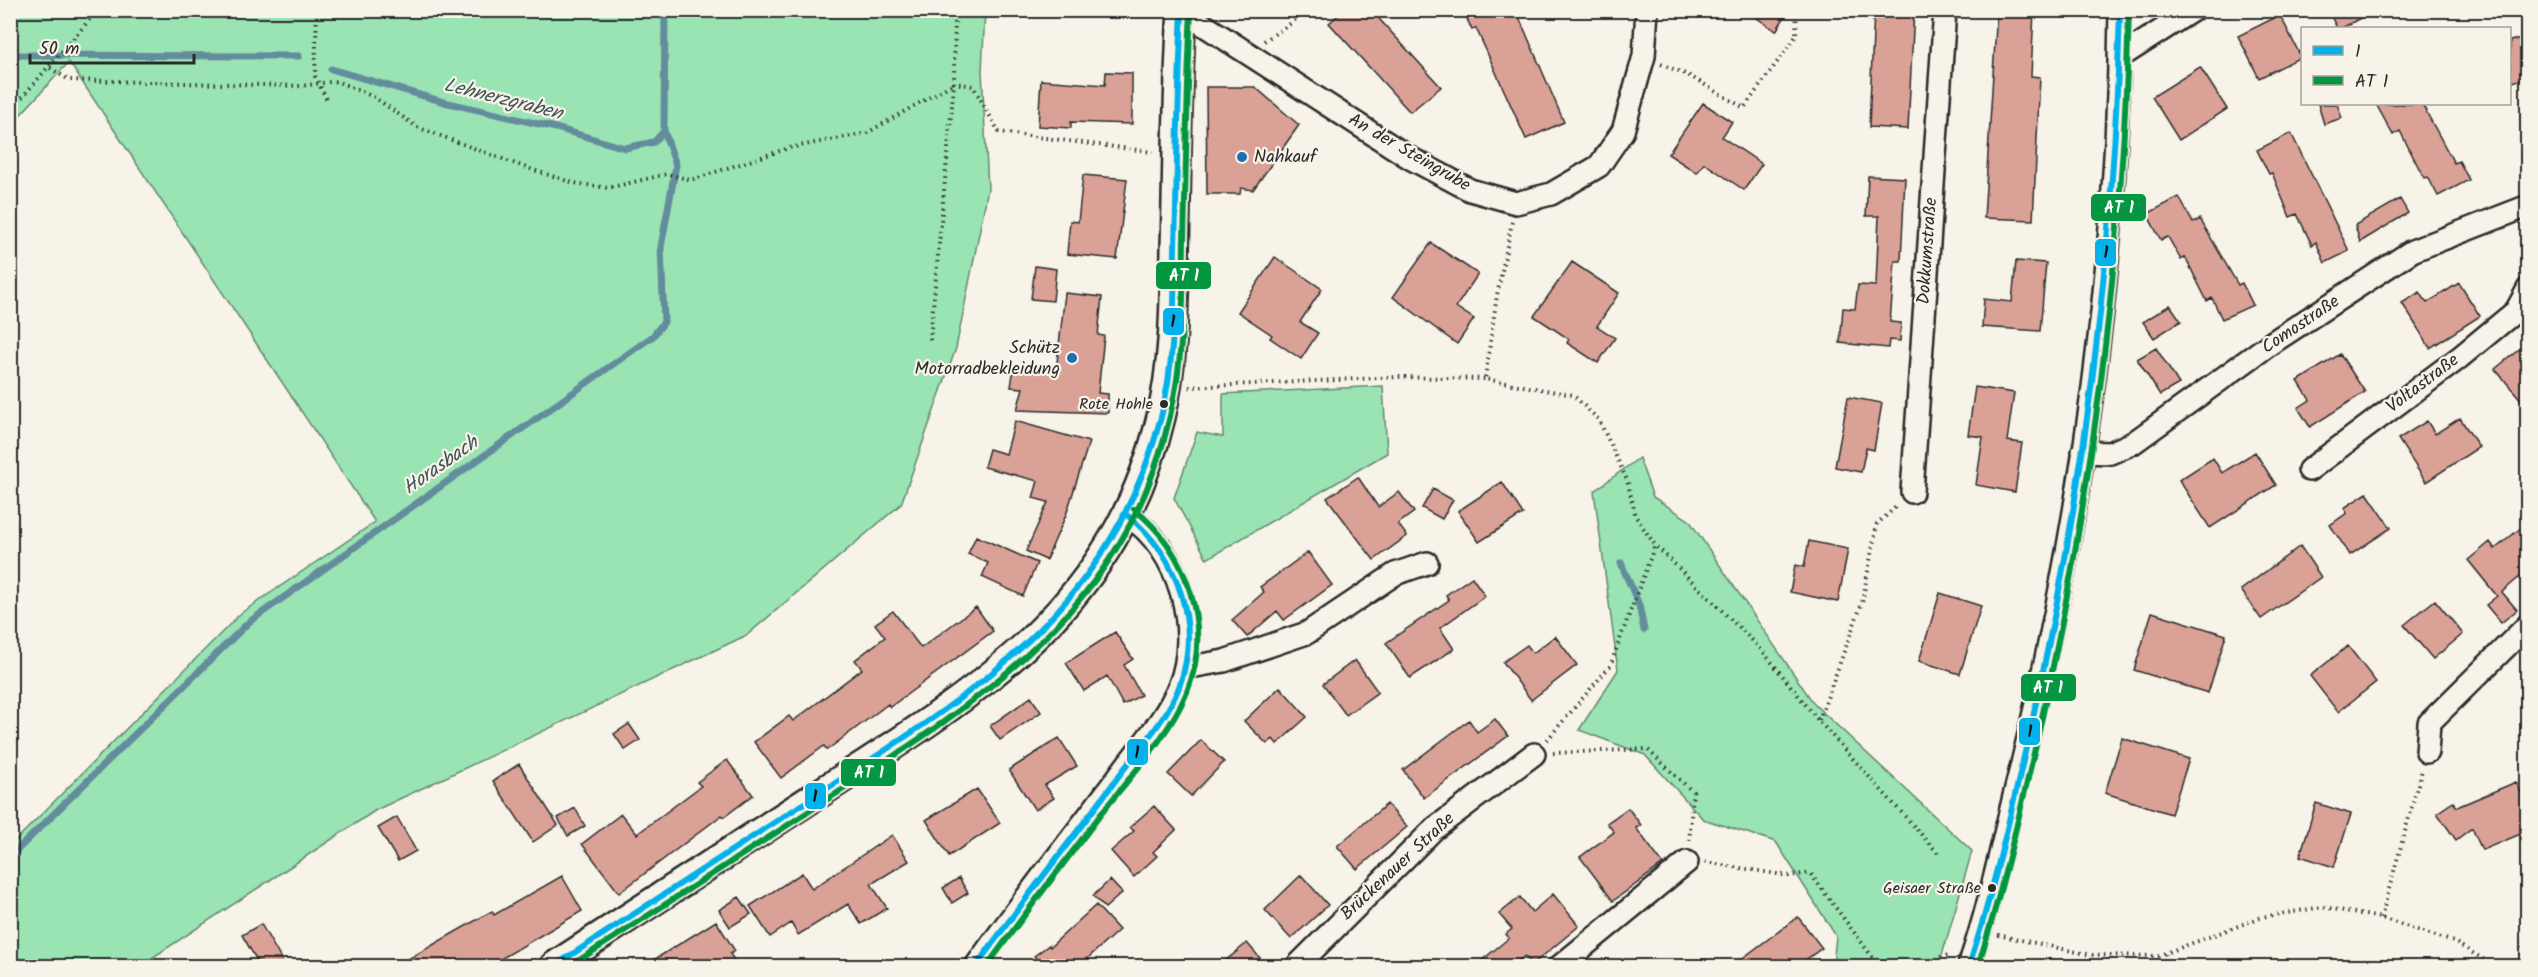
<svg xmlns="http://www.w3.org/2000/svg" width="2538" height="977" viewBox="0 0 2538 977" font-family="Kalam,sans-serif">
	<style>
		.green { fill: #9ae3b3; stroke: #62876f; stroke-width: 1.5 }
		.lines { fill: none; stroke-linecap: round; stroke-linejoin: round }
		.stream { stroke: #638c9d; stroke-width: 7 }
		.building { fill: #daa197; stroke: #2b2b2b; stroke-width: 1.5 }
		.minor-casing { stroke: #2b2b2b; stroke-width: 26 }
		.major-casing { stroke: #2b2b2b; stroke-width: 32 }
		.path { stroke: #2b2b2b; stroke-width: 4; stroke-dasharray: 1.5 4.5; stroke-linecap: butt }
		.minor { stroke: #f7f3e8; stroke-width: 21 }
		.major { stroke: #f7f3e8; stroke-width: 27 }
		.bus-1-casing { stroke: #f7f3e8; stroke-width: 10 }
		.bus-2-casing { stroke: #f7f3e8; stroke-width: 10 }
		.bus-1 { stroke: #03b1eb; stroke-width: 6 }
		.bus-2 { stroke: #059641; stroke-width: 6 }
		.poi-dot { fill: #1f6fb2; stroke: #f7f3e8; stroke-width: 2 }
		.bus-dot { fill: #2b2b2b; stroke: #f7f3e8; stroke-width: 2 }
		.labels { text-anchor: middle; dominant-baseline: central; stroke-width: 4.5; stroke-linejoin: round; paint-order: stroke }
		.bus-label { font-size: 16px; fill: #2b2b2b; stroke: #f7f3e8; text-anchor: end }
		.street-label { font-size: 18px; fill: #2b2b2b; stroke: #f7f3e8 }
		.poi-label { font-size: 18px; fill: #2b2b2b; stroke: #f7f3e8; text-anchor: start }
		.water-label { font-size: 20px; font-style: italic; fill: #42545a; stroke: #f7f3e8 }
		.line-badge { stroke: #f7f3e8; stroke-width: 2 }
		.badge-label { font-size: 16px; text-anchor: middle; font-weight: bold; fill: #fff }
		.pale-badge-label { font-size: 16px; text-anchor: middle; font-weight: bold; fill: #111 }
	</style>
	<rect width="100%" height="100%" fill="#f7f3e8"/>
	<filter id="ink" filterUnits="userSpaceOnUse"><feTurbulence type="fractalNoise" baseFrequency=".0167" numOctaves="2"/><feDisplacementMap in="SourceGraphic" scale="12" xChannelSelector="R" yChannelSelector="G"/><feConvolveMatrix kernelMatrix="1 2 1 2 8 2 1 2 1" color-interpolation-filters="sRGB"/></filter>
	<g filter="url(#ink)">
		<path class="green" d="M10,11H985L982,71L988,189L956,348L901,504L747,635L376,810L140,966H11V845L241,613L375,522L69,62L11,125Z
			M1383,386L1387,453L1207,559L1174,498L1197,432L1223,437V394Z
			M1639,458L1653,497L1689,520L1814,704L1972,851L1939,966H1833L1836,936L1776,842L1703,819L1645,755L1579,730L1618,670L1594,491Z"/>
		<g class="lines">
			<path class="stream" d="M10,55L299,56
				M331,69L444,102L556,128L625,148L654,142L664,131
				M1621,563L1639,605L1644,630
				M10,857L249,622L653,336L664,322L661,247L676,165L664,131L665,10"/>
		</g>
		<path class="building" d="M1344,10H1371L1441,87L1410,112L1329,23Z
			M1463,10H1516L1564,122L1526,139L1476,28L1472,30Z
			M1745,10H1789L1776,31Z
			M1874,10H1914L1908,129L1869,127Z
			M1997,10H2034L2031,76L2040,77L2033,220L1984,218Z
			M2328,10H2375L2342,28H2337Z
			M2280,15L2301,57L2259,78L2238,36Z
			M2524,37L2528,48V77L2510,83V41Z
			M2200,67L2227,109L2179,140L2152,97Z
			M1106,72L1132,73V124L1071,122V128L1038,126L1041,80L1105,85Z
			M1206,87H1255L1299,125L1253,190L1241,188L1240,194H1207Z
			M1703,103L1732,122L1722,137L1762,164L1744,190L1704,163L1697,173L1668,154Z
			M2318,104H2337L2342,118L2324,124Z
			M2376,104H2422L2454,163L2459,161L2469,180L2438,196L2428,177L2424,178L2400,131L2393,135Z
			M2291,133L2349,251L2325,263L2316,242L2312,245L2297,214L2290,217L2272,173L2269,174L2257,150Z
			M1083,175L1127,179L1117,259L1067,254L1070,221L1078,222Z
			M1868,176L1905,178L1901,261H1895L1890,322L1901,323L1900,341L1889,340L1888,348L1840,343L1843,308L1855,309L1858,285L1876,286L1879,216H1866Z
			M2179,197L2193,223L2200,219L2238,285L2242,283L2253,305L2222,319L2212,298L2207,301L2185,257L2181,260L2168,237L2161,240L2147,214Z
			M2400,199L2408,213L2360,242L2355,225Z
			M1431,243L1478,274L1456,307L1474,319L1457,344L1393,297Z
			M1275,257L1322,289L1300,322L1318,333L1301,359L1270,338L1272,335L1238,312Z
			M2016,261L2046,263L2040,331L1982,327L1984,299L2012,302Z
			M1572,262L1619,293L1597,326L1615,338L1598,363L1567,343L1569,339L1534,316Z
			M1035,266L1056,269L1053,301L1031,299Z
			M2459,283L2480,316L2430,348L2402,303L2420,292L2427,303Z
			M1065,293L1102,297L1098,335L1104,336L1098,393L1108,394V413L1017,410L1023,388L1011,387L1014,367L1056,371Z
			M2170,305L2181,321L2154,338L2143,322Z
			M2528,342V408L2495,369Z
			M2156,348L2179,384L2160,395L2137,359Z
			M2340,354L2365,392L2310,427L2298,408L2310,400L2298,381Z
			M1975,387L2014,393L2007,441L2022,443L2015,492L1976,485L1983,437L1968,435Z
			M1848,397L1882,403L1874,450L1866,448L1861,472L1835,467Z
			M2460,418L2479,447L2426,482L2398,439L2427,421L2435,434Z
			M1015,421L1089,442L1066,515L1046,560L1026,551L1048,502L1033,498L1038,481L984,467L989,449L1006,454Z
			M2255,452L2276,485L2210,528L2179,480L2213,458L2222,473Z
			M1358,477L1378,507L1399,492L1414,512L1398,524L1407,536L1374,560L1327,498Z
			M1502,482L1523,514L1479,542L1458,511Z
			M1433,489L1453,500L1442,519L1422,508Z
			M2367,493L2391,528L2350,555L2330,525L2347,513L2344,508Z
			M2528,522V570L2502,592L2517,610L2501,623L2486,605L2497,596L2468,560L2490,542L2495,549Z
			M976,536L1037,563L1023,596L982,577L988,563L968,554Z
			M1809,541L1848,549L1838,602L1790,592L1795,565L1804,567Z
			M2300,546L2321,577L2261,619L2241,590Z
			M1308,552L1332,585L1284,620L1277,611L1247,637L1232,620L1264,592L1260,587Z
			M1472,577L1485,596L1440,628L1454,649L1410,678L1386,643L1449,600L1446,595Z
			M1940,593L1981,606L1960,674L1919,661Z
			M2435,600L2463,634L2433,659L2404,625Z
			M976,607L993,631L890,707L888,704L827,750L824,746L781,778L754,742L789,716L793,721L862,669L855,660L885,637L875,624L893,611L921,648Z
			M2152,612L2226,635L2208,693L2134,670Z
			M1115,632L1133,659L1124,665L1141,695L1123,705L1107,676L1084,691L1066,663Z
			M1555,636L1577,665L1531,700L1503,662L1527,645L1533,653Z
			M2348,646L2376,682L2338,712L2310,676Z
			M1355,660L1378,692L1346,715L1323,684Z
			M1280,687L1307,717L1277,744L1273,739L1267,744L1244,721Z
			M1031,697L1041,712L1000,740L990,726Z
			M1495,719L1508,736L1424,798L1403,770L1469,720L1477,732Z
			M629,724L640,740L625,750L614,734Z
			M1059,738L1077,766L1045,785L1054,798L1035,810L1009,770Z
			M2122,738L2189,759L2171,814L2105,793Z
			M1201,740L1224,762L1191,796L1168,774Z
			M727,760L753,795L724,817L722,815L619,893L582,844L621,814L637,834L701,786L697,782Z
			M519,764L558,825L533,842L493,781Z
			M2516,782L2528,807V831L2482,850L2472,828L2456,840L2437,813L2453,802L2457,807Z
			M977,789L1000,823L949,856L926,820Z
			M2316,803L2351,814L2334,867L2300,856Z
			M1387,804L1407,827L1357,869L1337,846Z
			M1154,806L1176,830L1153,852L1157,856L1134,877L1111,851L1134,831L1130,827Z
			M575,808L585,826L568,836L558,818Z
			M1628,808L1641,825L1636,828L1663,864L1613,901L1580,857L1614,832L1607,823Z
			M397,817L416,851L398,861L378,828Z
			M892,835L909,861L871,884L887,908L861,924L848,904L798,935L791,923L770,937L750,906L802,873L812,889Z
			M1301,875L1328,905L1291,939L1265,910Z
			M562,876L582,911L489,966H396L492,911L494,915Z
			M959,878L968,893L952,903L943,888Z
			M1110,880L1122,893L1105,908L1093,896Z
			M1553,894L1579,926L1532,965L1525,956L1512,966H1475L1509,938L1506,934L1512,929L1499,914L1520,897L1532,912Z
			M739,897L751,914L730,927L719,910Z
			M1096,905L1119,930L1079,966H1029L1037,959L1034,956L1049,945L1050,947Z
			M1798,917L1822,948L1797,966H1732Z
			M716,921L735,951L730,954L738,966H644Z
			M261,924L285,966H260L242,935Z
			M1247,943L1267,966H1219Z"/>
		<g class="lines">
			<g class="minor-casing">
				<path id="minor" d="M1182,11L1410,158L1470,190L1516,203L1551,194L1599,166L1623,131L1644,56L1647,10
					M2120,57L2193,10
					M2083,452L2110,453L2133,443L2270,344L2412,251L2528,206
					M2309,470L2459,358L2516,311L2528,289
					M1912,492L1945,10
					M1185,668L1224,661L1307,633L1395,574L1427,563
					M2427,752L2429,723L2528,625
					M976,966C1021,902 1071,840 1118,777C1138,749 1166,719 1179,687C1202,630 1179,548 1128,516
					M1297,966L1434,829L1534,754
					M1560,966L1687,862
					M1969,966C1991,902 2004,834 2021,768C2081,521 2118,265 2120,10"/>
			</g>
			<g class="major-casing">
				<path id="major" d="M554,966C638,912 722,857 806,802C965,699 1114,616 1161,417C1174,362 1174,305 1175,249C1177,169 1177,90 1182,10"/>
			</g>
			<path class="path" d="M317,10L315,76L327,100
				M955,10L954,83L973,86L999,132L1153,152
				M1264,41L1311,10
				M1661,64L1688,75L1744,108L1796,36L1797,10
				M50,68L69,80L301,86L336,81L374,97L417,127L524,167L574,183L608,188L667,174L691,180L789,148L867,133L954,83
				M10,111L98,10
				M1512,222L1497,295L1485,379L1573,395L1599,420L1627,480L1636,517L1655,545L1761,649L1818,720L1938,853
				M930,340L954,84
				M1189,387L1400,377L1485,379
				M1819,720L1862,603L1877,524L1898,505
				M1547,740L1610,666L1655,545
				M1553,753L1647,749L1693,792L1689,843
				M1705,862L1789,876L1810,873L1879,966
				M2381,918L2422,770
				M1998,935L2091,955L2158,956L2262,917L2323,907L2381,918L2454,942L2495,966
				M1932,966L1942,956L1951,955
				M2162,966L2166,954
				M2519,966L2528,925"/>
			<use href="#minor" class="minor"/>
			<use href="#major" class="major"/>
			<g class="bus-1-casing">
				<path id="bus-1" d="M554,966C638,912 722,856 806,802C967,697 1109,616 1161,417C1175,363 1174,304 1175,249C1177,169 1178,90 1182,10
					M976,966C1023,901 1073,838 1121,773C1141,746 1167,719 1179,687C1202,625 1178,556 1128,516
					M1969,966C1994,890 2011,812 2029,735C2084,496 2114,255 2120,10"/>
			</g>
			<g class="bus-2-casing">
				<path id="bus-2" d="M570,966C650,915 730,862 811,810C970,707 1125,615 1170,416C1184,359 1183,300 1184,242C1186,165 1187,87 1191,10
					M987,966C1023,916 1061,867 1098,818C1128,778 1168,738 1187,692C1213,626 1187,551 1134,509
					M1978,966C2002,892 2019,816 2037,740C2092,499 2123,257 2129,10"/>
			</g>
			<use href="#bus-1" class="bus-1"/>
			<use href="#bus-2" class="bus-2"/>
		</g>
	</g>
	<g class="poi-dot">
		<circle cx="1242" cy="157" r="6"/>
		<circle cx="1072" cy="358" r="6"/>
	</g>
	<g class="bus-dot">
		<circle cx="1164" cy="404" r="5"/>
		<circle cx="1992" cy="888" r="5"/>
	</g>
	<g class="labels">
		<g class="bus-label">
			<text x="1153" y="404">Rote Hohle</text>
			<text x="1981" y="888">Geisaer Straße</text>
		</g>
		<g class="street-label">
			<text transform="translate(1409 153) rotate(30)">An der Steingrube</text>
			<text transform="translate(1928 251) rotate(-86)">Dokkumstraße</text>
			<text transform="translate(2301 325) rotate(-34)">Comostraße</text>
			<text transform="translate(2423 384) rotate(-37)">Voltastraße</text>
			<text transform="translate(1398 867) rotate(-43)">Brückenauer Straße</text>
		</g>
		<g class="poi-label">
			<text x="1254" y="157">Nahkauf</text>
			<text x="1060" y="348" text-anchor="end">Schütz<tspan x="1060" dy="21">Motorradbekleidung</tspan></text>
		</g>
		<g class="water-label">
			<text transform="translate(503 100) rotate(14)">Lehnerzgraben</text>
			<text transform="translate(441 466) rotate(-35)">Horasbach</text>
		</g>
	</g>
	<g class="line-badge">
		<rect x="2090" y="193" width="57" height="29" rx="6" fill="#059641"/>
		<rect x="2094" y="238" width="23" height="29" rx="6" fill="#03b1eb"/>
		<rect x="1155" y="261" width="57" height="29" rx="6" fill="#059641"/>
		<rect x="1162" y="307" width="23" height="29" rx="6" fill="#03b1eb"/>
		<rect x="2020" y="673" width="57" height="29" rx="6" fill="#059641"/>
		<rect x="2018" y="717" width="23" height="29" rx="6" fill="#03b1eb"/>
		<rect x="1126" y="738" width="23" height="28" rx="6" fill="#03b1eb"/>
		<rect x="840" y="758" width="57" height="29" rx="6" fill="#059641"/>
		<rect x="804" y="782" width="23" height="28" rx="6" fill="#03b1eb"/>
	</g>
	<g class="badge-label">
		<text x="2119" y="213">AT 1</text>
		<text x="1184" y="281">AT 1</text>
		<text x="2048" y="693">AT 1</text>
		<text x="869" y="778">AT 1</text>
	</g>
	<g class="pale-badge-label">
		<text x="2106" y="258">1</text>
		<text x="1173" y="327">1</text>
		<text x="2030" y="737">1</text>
		<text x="1137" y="758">1</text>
		<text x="815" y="802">1</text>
	</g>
	<rect width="2538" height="977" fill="none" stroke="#f7f3e8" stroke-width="36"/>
	<rect x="18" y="18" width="2502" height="941" fill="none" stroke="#2b2b2b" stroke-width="2" filter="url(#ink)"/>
	<rect x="2301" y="27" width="210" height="78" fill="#f7f3e8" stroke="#a5a39c" stroke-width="1.5"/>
	<rect x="2313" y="46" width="30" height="9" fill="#03b1eb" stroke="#a5a39c" stroke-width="1.5"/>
	<text x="2355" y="57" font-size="18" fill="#2b2b2b">1</text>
	<rect x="2313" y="76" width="30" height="9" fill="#059641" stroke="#a5a39c" stroke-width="1.5"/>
	<text x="2355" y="87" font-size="18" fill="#2b2b2b">AT 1</text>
	<path d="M30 54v9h164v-9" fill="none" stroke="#2b2b2b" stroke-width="3"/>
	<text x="39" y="54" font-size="18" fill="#2b2b2b" stroke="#f7f3e8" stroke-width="4.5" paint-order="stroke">50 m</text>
</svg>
